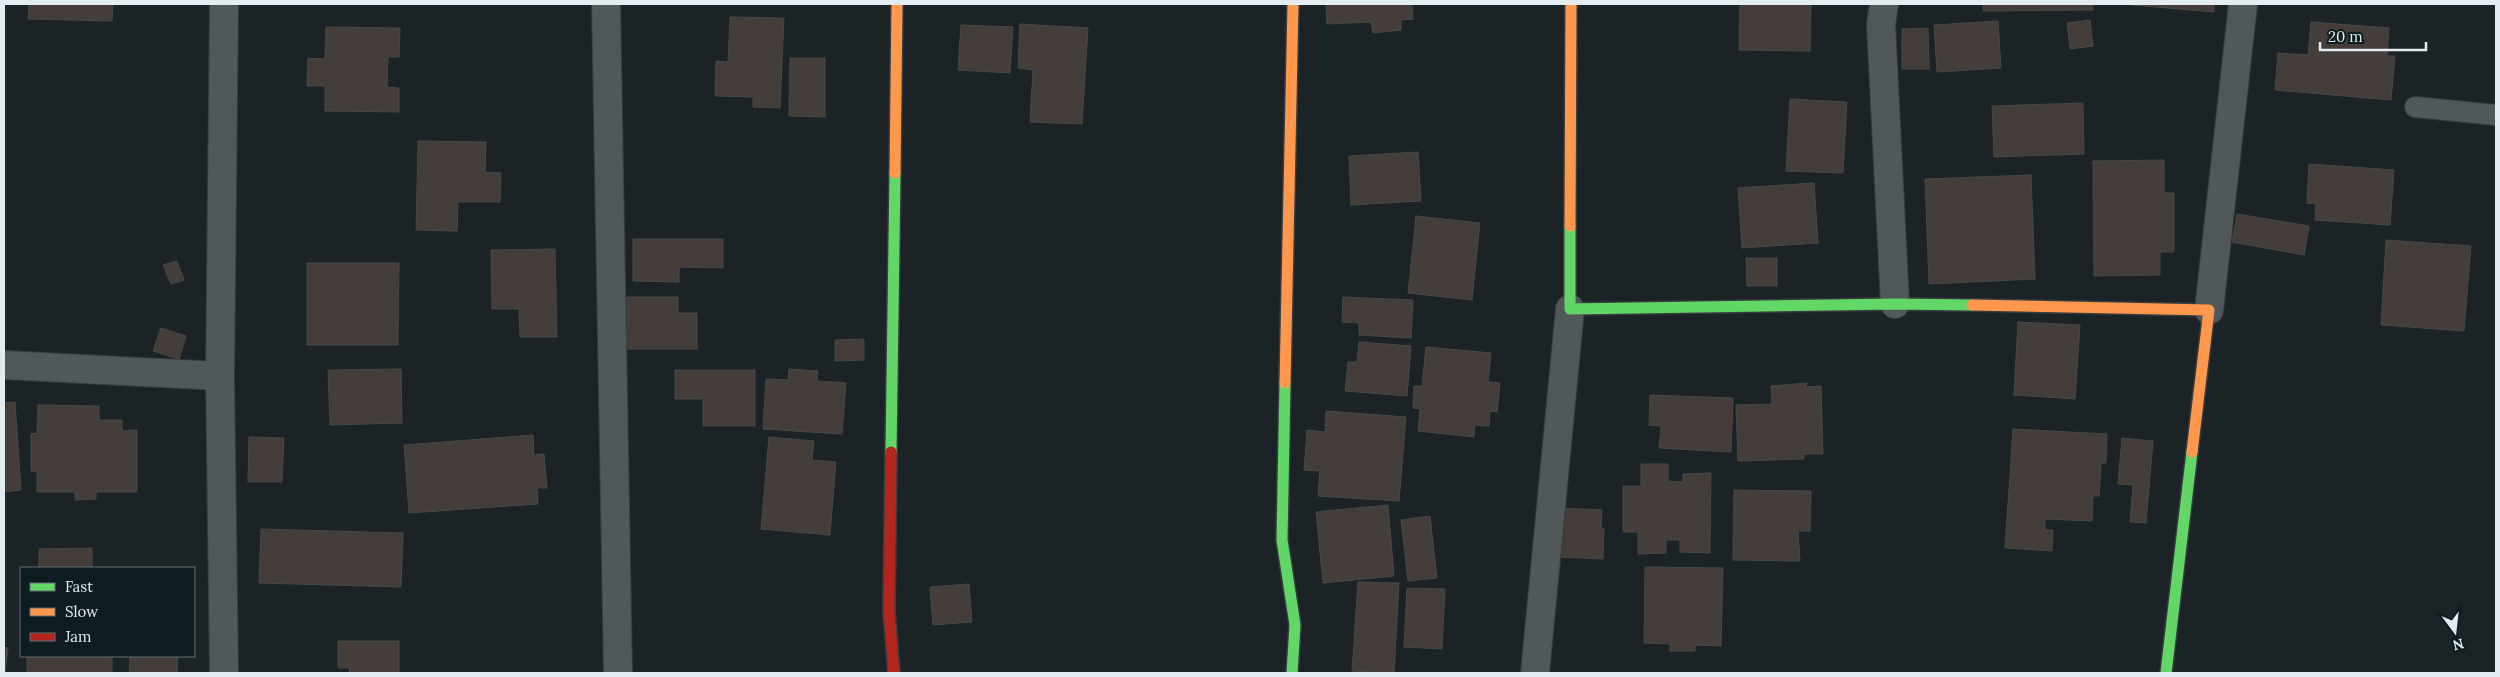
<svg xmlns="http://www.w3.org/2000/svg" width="2500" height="677" viewBox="0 0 2500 677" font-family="Lora,serif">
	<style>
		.building { fill: #453d3a; stroke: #474949 }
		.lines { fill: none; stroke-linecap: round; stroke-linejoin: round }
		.lane-casing { stroke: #373d3f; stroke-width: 22 }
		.street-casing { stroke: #373d3f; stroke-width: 30 }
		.fast-casing { stroke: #373d3f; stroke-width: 14 }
		.slow-casing { stroke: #373d3f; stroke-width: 14 }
		.jam-casing { stroke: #373d3f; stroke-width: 14 }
		.lane { stroke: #51585a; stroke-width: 20 }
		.street { stroke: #51585a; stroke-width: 28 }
		.fast { stroke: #63d668; stroke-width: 11 }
		.slow { stroke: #ff974d; stroke-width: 11 }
		.jam { stroke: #b3261e; stroke-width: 11 }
	</style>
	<rect width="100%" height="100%" fill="#1b2326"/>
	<path class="building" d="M29,4H113L112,21L28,19Z
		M1326,4H1412L1413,19L1401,20V30L1373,33L1371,22L1327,24Z
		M1740,4H1811L1810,51L1739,50Z
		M1983,4H2093V10L1983,11Z
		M2121,4H2214V12Z
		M730,17L784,18L780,108L753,107V97L715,96L716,61L728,62Z
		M2090,20L2093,46L2070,49L2067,23Z
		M1998,21L2001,68L1937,72L1934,25Z
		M2311,22L2389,28L2387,56H2395L2391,100L2275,90L2278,53L2308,55Z
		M1020,24L1088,28L1082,124L1030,122L1033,70L1018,68Z
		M961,25L1013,27L1010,73L958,70Z
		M326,27L400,28L399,57H388L387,87L399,88V112L325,111V86H307L308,58L325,59Z
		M1928,28L1929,69H1902V29Z
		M790,58H825V117L789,116Z
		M1790,99L1847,102L1843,173L1786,171Z
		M2083,103L2084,154L1994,157L1992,106Z
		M418,141L486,142L485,172L501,173L500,202H458L457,231L416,230Z
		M1418,152L1421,201L1351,205L1349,156Z
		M2164,160V193H2174V252H2160V275L2094,276L2093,161Z
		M2309,164L2394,170L2390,225L2315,220L2316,204L2307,203Z
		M2031,175L2035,279L1929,284L1925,179Z
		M1814,183L1818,243L1742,248L1738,188Z
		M2237,214L2309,226L2304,255L2232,242Z
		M1416,216L1480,223L1472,300L1408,293Z
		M633,239H723V268L679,267V282L633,281Z
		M2386,240L2471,246L2464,331L2381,325Z
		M555,249L557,337H520L519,309H492L491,250Z
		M1746,258H1777V286H1747Z
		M177,261L184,280L171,284L163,265Z
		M307,263H399L398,345H307Z
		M627,297H678V313H697V349H627Z
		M1343,297L1413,300L1411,338L1359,335V323L1342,322Z
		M2018,322L2080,325L2075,399L2014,395Z
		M161,328L186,336L179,359L153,351Z
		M864,339V360L835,361V340Z
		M1359,342L1411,346L1407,396L1345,391L1348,362H1357Z
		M1426,347L1491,353L1488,382L1500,383L1497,412L1490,411L1489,426L1475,425L1474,437L1418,431L1420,409L1413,408L1414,386H1422Z
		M401,369L402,423L330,425L328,370Z
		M789,369L818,371L817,381L846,383L842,434L763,429L766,379L788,380Z
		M675,370H755V426H703V399H675Z
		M1807,383L1806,387L1821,386L1823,454H1804V459L1738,461L1736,405L1772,404L1771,386Z
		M1650,395L1733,398L1731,452L1659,448L1661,426L1649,425Z
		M15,402L21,490L4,492V403Z
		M38,405L99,406V420H122V431L137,430V492H96V499L75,500V492H37V471H31V434L37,433Z
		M1326,411L1406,417L1399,501L1318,496L1320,471L1304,470L1307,430L1325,432Z
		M2013,429L2107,434L2106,463H2101L2099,496H2093L2092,521L2045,519V530H2053L2052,551L2005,548Z
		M533,435L534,455L544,454L547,488H537L538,504L409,513L404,445Z
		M249,437L284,438L282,482H248Z
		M769,437L814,441L812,460L836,462L830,535L761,529Z
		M2122,438L2153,441L2146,523L2130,522L2133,485L2118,484Z
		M1641,464H1668V481L1683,482V474L1711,473L1710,553L1680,552V540H1666V553L1638,554V532H1623V486H1641Z
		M1734,490L1811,491L1810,531H1798L1800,561L1733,560Z
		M1388,505L1394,576L1323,583L1316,512Z
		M1560,508L1602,510L1601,529H1604L1603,559L1557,557Z
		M1430,516L1437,578L1408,581L1401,520Z
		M261,529L403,533L401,587L259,583Z
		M92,548V568H39V549Z
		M1645,567L1723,568L1721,646L1695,645V651H1670V644L1644,643Z
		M1358,582L1399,583L1394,673L1352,671Z
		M969,584L972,622L933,625L930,587Z
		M1407,588L1445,589L1442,649L1404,647Z
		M338,641H399V673H349L350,668H338Z
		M4,647L8,648L5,673H4Z
		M27,656H112V673H27Z
		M130,656H178L177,673H129Z"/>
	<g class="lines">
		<g class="lane-casing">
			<path id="lane" d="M2415,107L2496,115"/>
		</g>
		<g class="street-casing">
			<path id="street" d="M224,4L220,376L224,673
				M606,4L618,673
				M1884,4L1881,25L1895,304
				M2209,310L2243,4
				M4,365L220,376
				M1535,673L1570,309"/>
		</g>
		<g class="fast-casing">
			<path id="fast" d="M1570,226V309L1895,304L1972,305
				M1285,383L1282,540L1295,625L1292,673
				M891,452L895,173
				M2166,673L2192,452"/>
		</g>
		<g class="slow-casing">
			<path id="slow" d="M895,173L897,4
				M1570,226L1571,4
				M1972,305L2209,310L2192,452
				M1285,383L1293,4"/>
		</g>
		<g class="jam-casing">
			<path id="jam" d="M891,452L889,611L894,673"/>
		</g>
		<use href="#lane" class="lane"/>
		<use href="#street" class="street"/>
		<use href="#fast" class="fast"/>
		<use href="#slow" class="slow"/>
		<use href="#jam" class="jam"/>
	</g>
	<rect width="2500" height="677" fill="none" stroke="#e3ecf0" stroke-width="10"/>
	<rect x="20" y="567" width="175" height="90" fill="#0c1c21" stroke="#626f74"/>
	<rect x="30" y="583" width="25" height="8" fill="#63d668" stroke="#626f74"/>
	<text x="65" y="592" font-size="15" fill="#e3ecf0">Fast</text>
	<rect x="30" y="608" width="25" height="8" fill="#ff974d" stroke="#626f74"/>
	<text x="65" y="617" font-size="15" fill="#e3ecf0">Slow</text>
	<rect x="30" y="633" width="25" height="8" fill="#b3261e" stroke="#626f74"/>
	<text x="65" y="642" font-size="15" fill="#e3ecf0">Jam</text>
	<g transform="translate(2455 632) rotate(165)" stroke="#0c1c21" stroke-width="4" paint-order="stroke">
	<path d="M0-4L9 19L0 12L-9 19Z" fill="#e3ecf0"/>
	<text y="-8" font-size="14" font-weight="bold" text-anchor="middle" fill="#e3ecf0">N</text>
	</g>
	<path d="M2320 42v8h106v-8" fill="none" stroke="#e3ecf0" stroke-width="2.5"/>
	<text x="2328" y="42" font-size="15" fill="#e3ecf0" stroke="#0c1c21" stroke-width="4" paint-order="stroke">20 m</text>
</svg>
